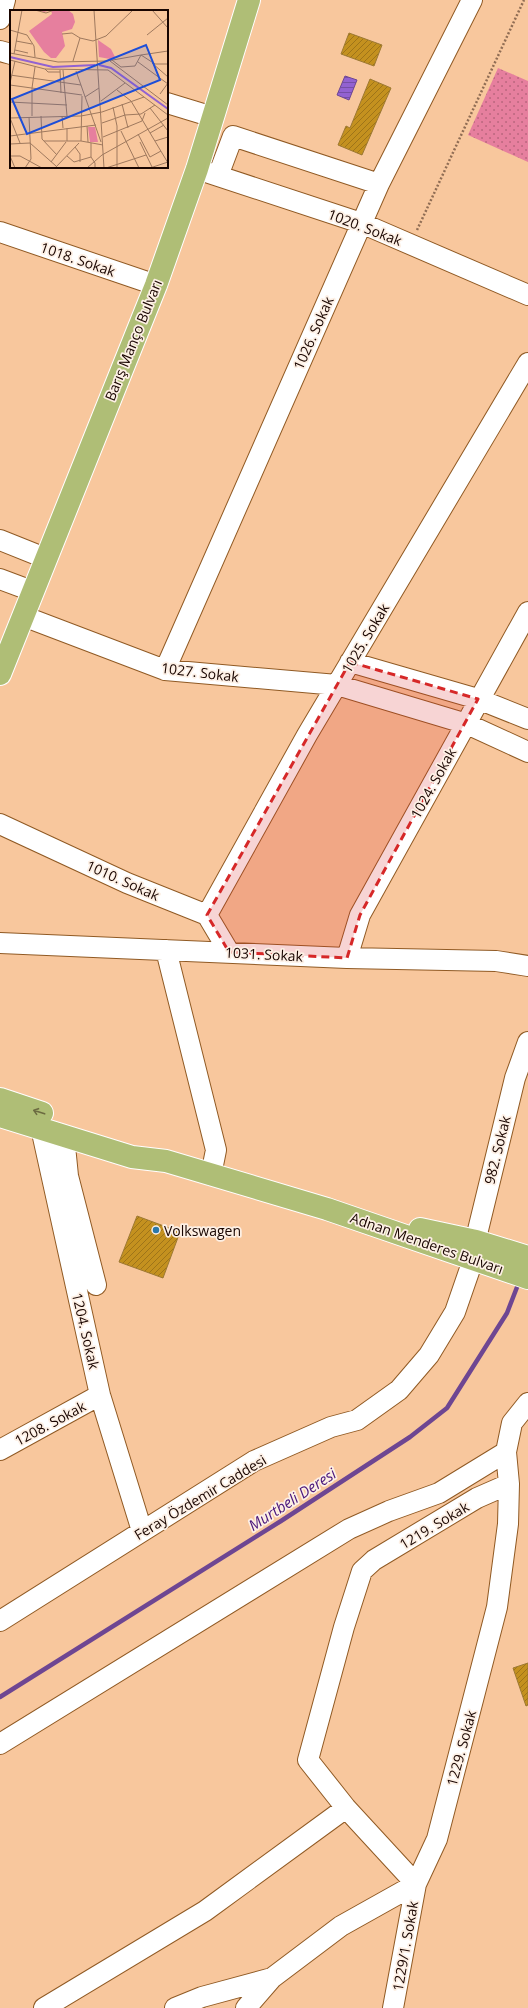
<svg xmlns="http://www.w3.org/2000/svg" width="528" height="2008" viewBox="0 0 528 2008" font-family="'Open Sans',sans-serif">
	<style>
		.garden { fill: url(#garden-dots) }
		.water { fill: url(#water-rules); stroke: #6e4692 }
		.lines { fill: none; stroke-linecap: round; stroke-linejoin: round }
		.stream { stroke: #6e4692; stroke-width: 4.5 }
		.building { fill: url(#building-hatch); stroke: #9d7933 }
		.minor-casing { stroke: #905a24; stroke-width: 22 }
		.major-casing { stroke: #fff; stroke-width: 24 }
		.path { stroke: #906d54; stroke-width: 2.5; stroke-dasharray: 2 2; stroke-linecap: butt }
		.minor { stroke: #fff; stroke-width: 20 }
		.major { stroke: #afbe76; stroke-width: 22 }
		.oneway { stroke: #6c6b41 }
		.marked { fill: #d62828; fill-opacity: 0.2; stroke: #d62828; stroke-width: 3; stroke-dasharray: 8 5; stroke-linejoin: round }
		.poi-dot { fill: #2b78aa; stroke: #fdf0e5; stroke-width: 1.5 }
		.labels { text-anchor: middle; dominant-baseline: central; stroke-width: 3.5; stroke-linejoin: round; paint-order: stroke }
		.street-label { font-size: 14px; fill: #190500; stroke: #fdf0e5 }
		.poi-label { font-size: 14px; fill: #190500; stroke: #fdf0e5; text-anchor: start }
		.water-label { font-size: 15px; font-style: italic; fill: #4a167b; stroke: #fdf0e5 }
		.inset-river { fill: none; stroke: #9262d1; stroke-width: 2 }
		.inset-road { fill: none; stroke: #9f795e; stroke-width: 1 }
		.view { fill: #1d4ed8; fill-opacity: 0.15; stroke: #1d4ed8; stroke-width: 2 }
		.inset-edge { fill: none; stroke: #190500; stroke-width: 2 }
	</style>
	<defs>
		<pattern id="garden-dots" width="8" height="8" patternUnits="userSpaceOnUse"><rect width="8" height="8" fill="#e67f9e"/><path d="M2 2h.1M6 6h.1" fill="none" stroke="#ba667e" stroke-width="1.8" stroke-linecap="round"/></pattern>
		<pattern id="water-rules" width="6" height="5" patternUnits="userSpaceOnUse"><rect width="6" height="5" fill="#9262d1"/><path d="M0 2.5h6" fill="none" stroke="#764fa7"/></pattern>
		<pattern id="building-hatch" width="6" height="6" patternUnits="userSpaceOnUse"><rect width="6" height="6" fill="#c4911f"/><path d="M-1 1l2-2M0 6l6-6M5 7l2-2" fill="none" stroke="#9e7419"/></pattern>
	</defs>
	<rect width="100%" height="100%" fill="#f8c79d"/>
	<path class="garden" d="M498,68L528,81V162L468,135Z"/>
	<path class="water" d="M345,76L357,80L349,100L337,95Z"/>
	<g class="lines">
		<path class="stream" d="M0,1697L281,1521L410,1437L447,1408L507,1313L519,1282"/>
	</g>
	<path class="building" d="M349,33L382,45L374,66L341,54Z
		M370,79L391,88L362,155L338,145L346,126L350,128Z
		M137,1216L180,1232L163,1278L119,1262Z
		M528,1663V1705L526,1706L513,1668Z"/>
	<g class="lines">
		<g class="minor-casing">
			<path id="minor" d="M0,19L5,0
				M0,51L11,54
				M167,103L213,117
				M197,169L361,223L528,295
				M218,176L233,136L379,184
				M0,232L156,285
				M0,540L45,558
				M0,579L32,591
				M23,616L165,670L337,685L467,724L528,752
				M350,662L478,699L528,719
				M165,670L379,184L472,0
				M0,824L127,883L207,915L229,952
				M207,915L307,735L528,363
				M0,943L347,958L496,961L528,966
				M166,950L216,1150L211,1175
				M347,958L360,915L528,612
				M41,1128L100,1395L142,1531
				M64,1136L68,1176L96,1285
				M0,1450L100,1395
				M0,1621L254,1461L331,1427L357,1420L399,1390L429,1355L455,1312L473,1260L478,1230L515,1078L528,1042
				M0,1744L349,1529L389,1511L439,1493L506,1452
				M44,2008L205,1911L346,1808
				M175,2008L202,1997L272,1978
				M246,2008L272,1978L341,1926L416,1884L437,1839L497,1607L508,1524L509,1484L506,1452L512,1423L528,1403
				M393,2008L416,1884L346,1808L308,1760L344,1627L362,1571L374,1560L477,1498L509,1484"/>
		</g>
		<g class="major-casing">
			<path id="major" d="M0,674L156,285L197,169L249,0
				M0,1099L42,1113
				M0,1116L132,1157L166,1161L327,1209L528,1278
				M420,1229L476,1241L528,1257"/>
		</g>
		<path class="path" d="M417,230L524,0"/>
		<use href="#minor" class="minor"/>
		<use href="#major" class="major"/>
	</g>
	<defs><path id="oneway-shaft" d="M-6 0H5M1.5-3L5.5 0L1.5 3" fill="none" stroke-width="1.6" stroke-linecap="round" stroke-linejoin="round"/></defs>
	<use class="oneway" href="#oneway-shaft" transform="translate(39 1112) rotate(-162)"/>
	<path class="marked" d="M350,662L478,699L360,915L347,958L229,952L207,915Z"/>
	<circle class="poi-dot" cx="156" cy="1230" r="4"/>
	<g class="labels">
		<g class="street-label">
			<text transform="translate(365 227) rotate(21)">1020. Sokak</text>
			<text transform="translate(78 259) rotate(19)">1018. Sokak</text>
			<text transform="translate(313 333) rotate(-66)">1026. Sokak</text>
			<text transform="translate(133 340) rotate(-68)">Barış Manço Bulvarı</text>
			<text transform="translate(365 638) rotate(-59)">1025. Sokak</text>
			<text transform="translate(200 672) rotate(7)">1027. Sokak</text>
			<text transform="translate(433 783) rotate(-61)">1024. Sokak</text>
			<text transform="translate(123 880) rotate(24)">1010. Sokak</text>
			<text transform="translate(264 954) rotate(3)">1031. Sokak</text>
			<text transform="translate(497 1150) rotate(-76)">982. Sokak</text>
			<text transform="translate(427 1243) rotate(19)">Adnan Menderes Bulvarı</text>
			<text transform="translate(86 1331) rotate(77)">1204. Sokak</text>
			<text transform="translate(50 1423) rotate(-28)">1208. Sokak</text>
			<text transform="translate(200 1497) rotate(-31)">Feray Özdemir Caddesi</text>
			<text transform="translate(434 1525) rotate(-31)">1219. Sokak</text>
			<text transform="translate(461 1748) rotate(-75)">1229. Sokak</text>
			<text transform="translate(405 1946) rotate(-80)">1229/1. Sokak</text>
		</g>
		<g class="poi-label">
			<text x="164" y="1230">Volkswagen</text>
		</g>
		<g class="water-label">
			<text transform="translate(292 1499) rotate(-33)">Murtbeli Deresi</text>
		</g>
	</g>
	<g transform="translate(10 10)">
		<rect width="158" height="158" fill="#f8c79d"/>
		<path d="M78,117H85L88,132H80Z" fill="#e67f9e"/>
		<path d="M28,0H58L63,4L65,12L62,19L52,22L55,36L46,48H41L34,42L19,21L42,4L41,0L34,2Z" fill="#e67f9e"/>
		<path d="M88,30L101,39L105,47L100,49L89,47Z" fill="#e67f9e"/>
		<path class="inset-river" d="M0,47L43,57L85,55M89,55L101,58L158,99"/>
		<path class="inset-road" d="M25,0L36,3L44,0M84,0L94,158M142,0L158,18M0,20L17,25L24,36L25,47M52,24L62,23L70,28L83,31L96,26L123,0M137,25L158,8M6,31L22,34M5,40L18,43M0,43L48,52L97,51L131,45L145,54H158M4,44L12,0M0,50L35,59L98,60L158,105M102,50L111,57L125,56L131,45L158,41M63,51L70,28M100,51L158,95M128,52L158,74M142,53L158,67M35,59L38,62H50M50,60L51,83M53,60L57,106M66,61L91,132M0,65L71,75M0,73L5,51M0,75L72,85M107,80L121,91L158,153M150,84L158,73M75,87L89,78M91,91L115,73M0,92L57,95M112,94L118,118M103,97L107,116V158M140,98L158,121M92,102L134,87M22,106V78L25,57M31,106L32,129L47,145M52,106L53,118M0,108L10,133M0,108L71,106L92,102M92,113L115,105L131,104L145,95M77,116L78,132M57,118V131M111,121L129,158M140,123L154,115M128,124L140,147M0,126L86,115M93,127L132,111L135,103M34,131H71L93,135M71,131L72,86M145,131L158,127M130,132L142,157M81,133V147L85,153V158M0,134L20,133L46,156M65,137L70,144V152M0,146H10L32,158M0,146L5,158M57,146L64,152L81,147M140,147L151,141M41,152L56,132M15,158L21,149L19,107M45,158L69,133M77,158L92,145L158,108M96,158L136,145M140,158L158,152"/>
		<path class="view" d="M136,35L150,70L17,124L2,89Z"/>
		<rect width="158" height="158" class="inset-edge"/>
	</g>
</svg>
